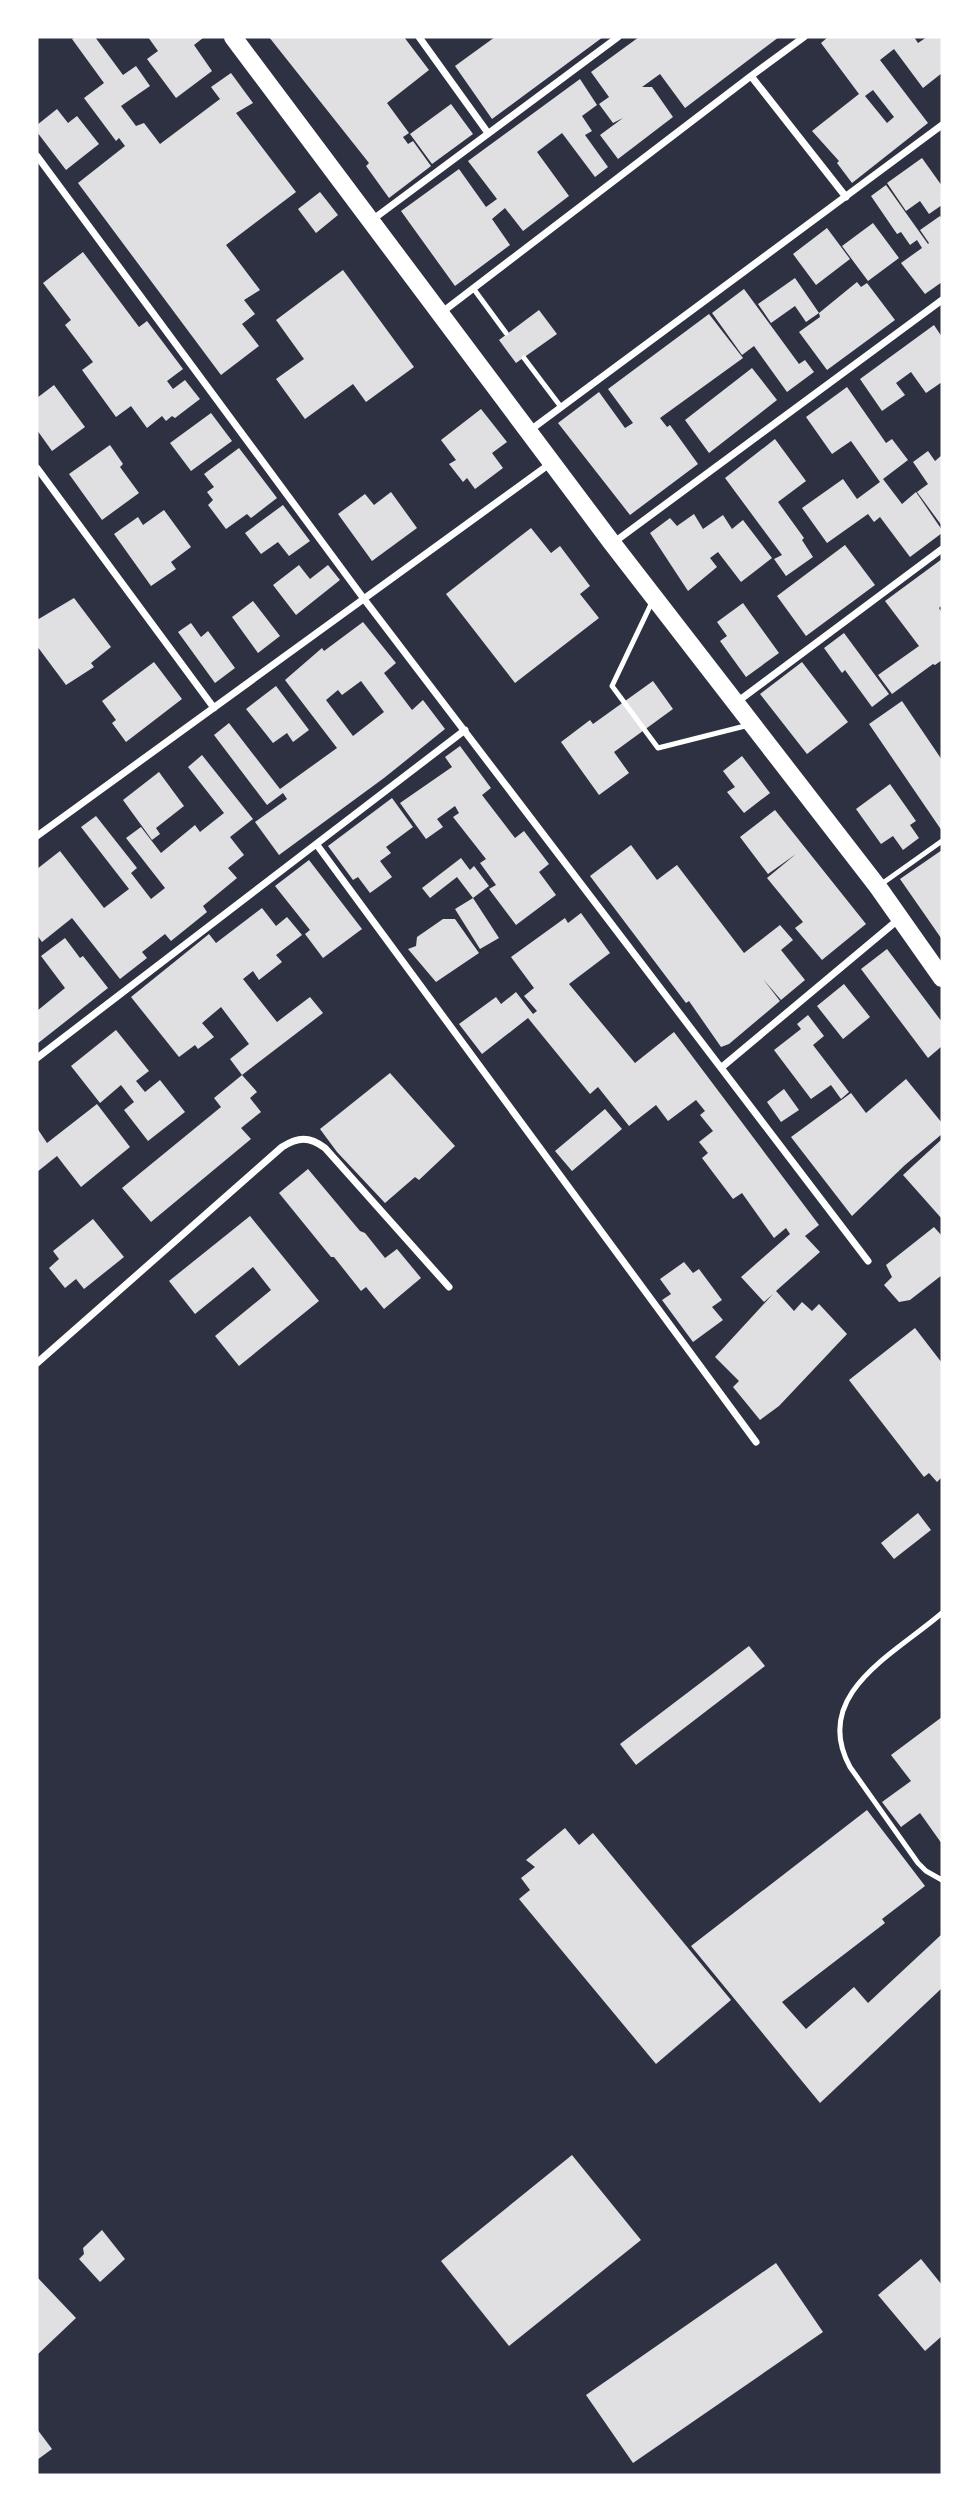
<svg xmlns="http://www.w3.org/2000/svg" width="979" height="2512" viewBox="0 0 979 2512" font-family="'Noto Serif',serif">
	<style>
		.building { fill: #e0e0e3; fill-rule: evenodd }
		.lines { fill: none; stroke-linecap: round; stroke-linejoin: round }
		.service { stroke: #fff; stroke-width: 5 }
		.minor { stroke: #fff; stroke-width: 7 }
		.primary { stroke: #fff; stroke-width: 18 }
	</style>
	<rect width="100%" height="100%" fill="#2d3142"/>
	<path class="building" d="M76,37H95L123,75L136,66L150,86L121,106L136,126L144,123L160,144L220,99L211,87L231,73L253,103L236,113L296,192L226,245L260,290L244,300L255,314L242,324L259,346L221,375L78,183L125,146L119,138L116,141L84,98L104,83L72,39Z
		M148,37H202L203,38L194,45L212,71L176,98L147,59L158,51Z
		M269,37H404L429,70L387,103L409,133L403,137L408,144L413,141L431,166L389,198L366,166L369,163Z
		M495,37L505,38L603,37L492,119L455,66Z
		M639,37H779L685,108L660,74L642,87H652L673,117L618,159L600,135L623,118L613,123L599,104L609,97L591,72Z
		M828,37H914L918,43L927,37H942V73L923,88L894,49L880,60L928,123L852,183L837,163L839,161L812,131L859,94L821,43ZM873,90L894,117L887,123L865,96Z
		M580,79L597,105L582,116L592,131L585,135L608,167L595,177L562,133L537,152L569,196L523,231L505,208L492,219L510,245L455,286L401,211L459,169L486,207L497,199L468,161Z
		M451,104L473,134L432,164L410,134Z
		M57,109L68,123L77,116L99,144L66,170L37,132V125Z
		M922,158L942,186V205L929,214L920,201L906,211L887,183Z
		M886,185L928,244L929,243L920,230L940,216L942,219V282L925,294L901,263L922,248L917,240L910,245L901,232L897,234L871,196Z
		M320,192L338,215L316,233L298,209Z
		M873,223L899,258L868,281L842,246Z
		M827,228L850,259L816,285L793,254Z
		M83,252L139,327L147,321L183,369L167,381L173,389L185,380L200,399L175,418L172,416L166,421L162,416L147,428L131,406L116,417L82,370L93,362L65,325L71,320L43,283Z
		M343,270L414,367L366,402L353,384L305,419L276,379L304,359L276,320Z
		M795,278L819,313L806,322L795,306L771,323L758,304Z
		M857,282L861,287L867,283L895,320L827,370L799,332L820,317L819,313Z
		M744,289L799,364L805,360L814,372L787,392L754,346L742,355L712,313Z
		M539,310L557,334L516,363L499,340Z
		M709,314L743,358L660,418L667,427L670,425L698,464L630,515L558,423L599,392L625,428L633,423L608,389Z
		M934,325L942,337V382L926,393L911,372L896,383L905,395L882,411L860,379Z
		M752,368L777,400L709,453L685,420Z
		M54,385L85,427L52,451L37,430V398Z
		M847,387L886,443L892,439L908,460L883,479L902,504L916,492L942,530V533L910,557L880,517L874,522L868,514L827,543L802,508L843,479L857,499L880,482L851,441L832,454L806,417Z
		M481,409L507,442L492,453L503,468L475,489L467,478L463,482L449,464L456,460L441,440Z
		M211,413L232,441L191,471L170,443Z
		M775,439L806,481L778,502L804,538L802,540L813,557L786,576L774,559L782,555L725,478Z
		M110,445L123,464L120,467L139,493L102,520L69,474Z
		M239,448L277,498L251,518L247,514L226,529L208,505L213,500L207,492L214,487L204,474Z
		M928,451L935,461L942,455V526L917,492L928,484L913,462Z
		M391,492L417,528L372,561L338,514L365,494L374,505Z
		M283,505L310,541L289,556L278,542L261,554L245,533Z
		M164,510L191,547L171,562L176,569L151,586L114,534L138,517L143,525Z
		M694,514L703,529L723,515L732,529L743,520L772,558L741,582L718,552L710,558L717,567L688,591L650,533L670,518L677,526Z
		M531,528L551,553L560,546L590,586L580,594L599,618L515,683L446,594Z
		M845,545L875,585L806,636L777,596Z
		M942,559V605L939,608L942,613V660L935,665L933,664L892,694L878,675L919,646L885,601Z
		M299,565L310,579L328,565L340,580L296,615L273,585Z
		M74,598L111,647L91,663L94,667L66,685L37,646V620Z
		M253,601L280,636L258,653L232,617Z
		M743,603L779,653L746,677L720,641L727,636L717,622Z
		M363,622L396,663L384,673L412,710L423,700L445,729L384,778L279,855L255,822L287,799L283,793L267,805L214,735L229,723L280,789L337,748L285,680L322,648L324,651ZM361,681L384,712L353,736L326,700L338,690L342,695Z
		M191,623L201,637L208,631L235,668L215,683L178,632Z
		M844,633L889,694L872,707L845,670L842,673L824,648Z
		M154,662L182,699L126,742L112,723L116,720L102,701Z
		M802,662L848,722L807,754L760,694Z
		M653,681L673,709L614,752L629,773L599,795L561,742L590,720L593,724Z
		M276,686L309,730L293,742L287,733L273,743L246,709Z
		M902,701L942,760V831L869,724Z
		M460,746L491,788L482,795L515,838L524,831L549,864L539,872L556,895L516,925L489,889L496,885L480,863L486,859L453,817L459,813L455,806L437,819L443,827L426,839L400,803L452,767L445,757Z
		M202,755L253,819L230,837L244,855L228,868L237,878L203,906L207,912L171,941L165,934L142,952L147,958L120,979L72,918L42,942L37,935V869L60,851L104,908L129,889L81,827L96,816L137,868L131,873L151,899L165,888L126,838L141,827L161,853L195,825L200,832L224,813L188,767Z
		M742,756L770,793L744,813L727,792L735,787L723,771Z
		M159,772L184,806L156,828L160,834L152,840L123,800Z
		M890,784L916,821L910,825L919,838L903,850L893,836L881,844L856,809Z
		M392,798L413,827L386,847L391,853L380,861L392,877L370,893L358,877L353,880L328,846Z
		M775,810L866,924L822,960L795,928L803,922L767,878L796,854L768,874L740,837Z
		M631,845L657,880L677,865L744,953L780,925L793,940L781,950L805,980L781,1000L763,979L780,1001L729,1044L721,1047L689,1001L686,1003L590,876Z
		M942,850V937L941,938L900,879Z
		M461,858L470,870L474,866L489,886L473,898L457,877L430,898L422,888Z
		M309,860L362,929L323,958L305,934L310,930L275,886Z
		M473,898L499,938L480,949L455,909Z
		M262,908L276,926L287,917L302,935L276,955L282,962L259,980L253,971L243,979L277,1022L310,997L323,1013L242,1075L230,1059L249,1044L221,1007L202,1023L214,1037L198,1049L195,1045L179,1057L131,997L209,934L216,943Z
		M581,913L610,953L569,984L635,1063L674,1032L819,1225L805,1236L820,1252L776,1291L794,1311L802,1302L812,1311L819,1304L847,1334L779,1406L760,1420L733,1387L739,1381L715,1357L773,1294L764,1302L741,1277L790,1234L786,1228L774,1238L742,1193L733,1199L702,1158L708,1153L699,1142L713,1131L700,1115L705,1111L696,1100L668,1121L656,1105L629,1126L598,1087L590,1094L528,1018L482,1054L459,1024L496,997L501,1004L516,992L533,1014L537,1011L524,996L534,988L511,957L565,918L568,923Z
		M443,919H455L479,953L436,982L408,949L416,946L417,937Z
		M65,938L80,958L83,956L108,988L37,1044V1011L65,988L41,956Z
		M887,949L942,1022V1046L928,1058L861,969Z
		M844,984L870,1017L843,1039L817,1006Z
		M808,1015L824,1036L813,1045L849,1092L841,1099L831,1085L811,1099L774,1050L801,1029L797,1024Z
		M116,1030L149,1071L136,1081L145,1092L160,1080L185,1112L148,1141L124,1110L134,1102L121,1085L100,1103L71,1066Z
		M390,1073L455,1146L419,1180L415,1177L385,1203L337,1152L320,1129Z
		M242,1075L257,1092L250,1098L261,1112L241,1128L251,1139L151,1222L122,1188L221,1107L214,1098Z
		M906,1079L942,1123V1134L905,1165L852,1216L791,1137L851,1093L866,1113Z
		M784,1089L799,1110L781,1122L767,1102Z
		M97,1104L130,1147L81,1187L57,1156L37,1172V1128L47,1143Z
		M605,1109L622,1129L572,1171L555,1151Z
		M942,1139V1219L903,1175Z
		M308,1169L360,1231L365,1233L385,1258L397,1249L421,1278L384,1309L366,1287L361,1291L334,1257H331L279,1193Z
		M250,1216L319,1301L239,1366L215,1336L271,1290L253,1267L195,1314L169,1281Z
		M93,1219L124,1257L84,1289L76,1279L65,1288L49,1268L59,1259L53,1251Z
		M934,1227L942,1236V1275L910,1300L899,1302L884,1285L892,1277L886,1265Z
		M684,1262L693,1273L699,1269L722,1300L712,1307L723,1320L693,1342L662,1300L671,1294L660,1279Z
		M915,1328L942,1363V1477L937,1482L929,1473L924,1477L849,1380Z
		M918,1513L931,1530L894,1559L881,1543Z
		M749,1646L765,1666L636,1765L620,1744Z
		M942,1717V1844L920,1813L901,1827L882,1802L911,1781L891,1755Z
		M867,1810L925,1886L882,1919L885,1923L782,2002L806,2029L854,1987L868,2003L942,1934V1988L820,2103L691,1946Z
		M565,1828L579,1845L593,1833L731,2000L656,2064L519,1899L530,1890L521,1878L535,1867L526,1860Z
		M572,2155L641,2240L509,2346L441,2261Z
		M102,2230L125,2259L100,2282L79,2259L84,2254L83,2248Z
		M921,2259L942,2285V2336L925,2351L878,2295Z
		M776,2263L823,2332L633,2463L586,2395Z
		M37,2277L76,2318L37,2355Z
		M37,2429L52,2449L37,2460Z"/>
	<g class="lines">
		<path class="service" d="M473,288L506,333
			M524,358L561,407
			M653,600L612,686L658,748L749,725
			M880,885L942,841
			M942,1613C896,1653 810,1694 850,1767L918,1863L926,1871L942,1880"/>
		<path class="minor" d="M419,37L488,133
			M751,76L804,37
			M37,156L364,599L868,1261
			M372,220L618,37
			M441,313L751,76L846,197
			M529,431L942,125
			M37,468L214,708
			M613,543L942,300
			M737,702L942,549
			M37,836L551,463
			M317,845L756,1442
			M37,1058L465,730
			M722,1067L899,919
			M37,1363L282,1147C298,1137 309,1136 325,1148L449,1287"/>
		<path class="primary" d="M233,37L612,543L878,887L942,978"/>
	</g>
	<rect width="979" height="2512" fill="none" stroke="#ffffff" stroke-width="77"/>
</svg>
